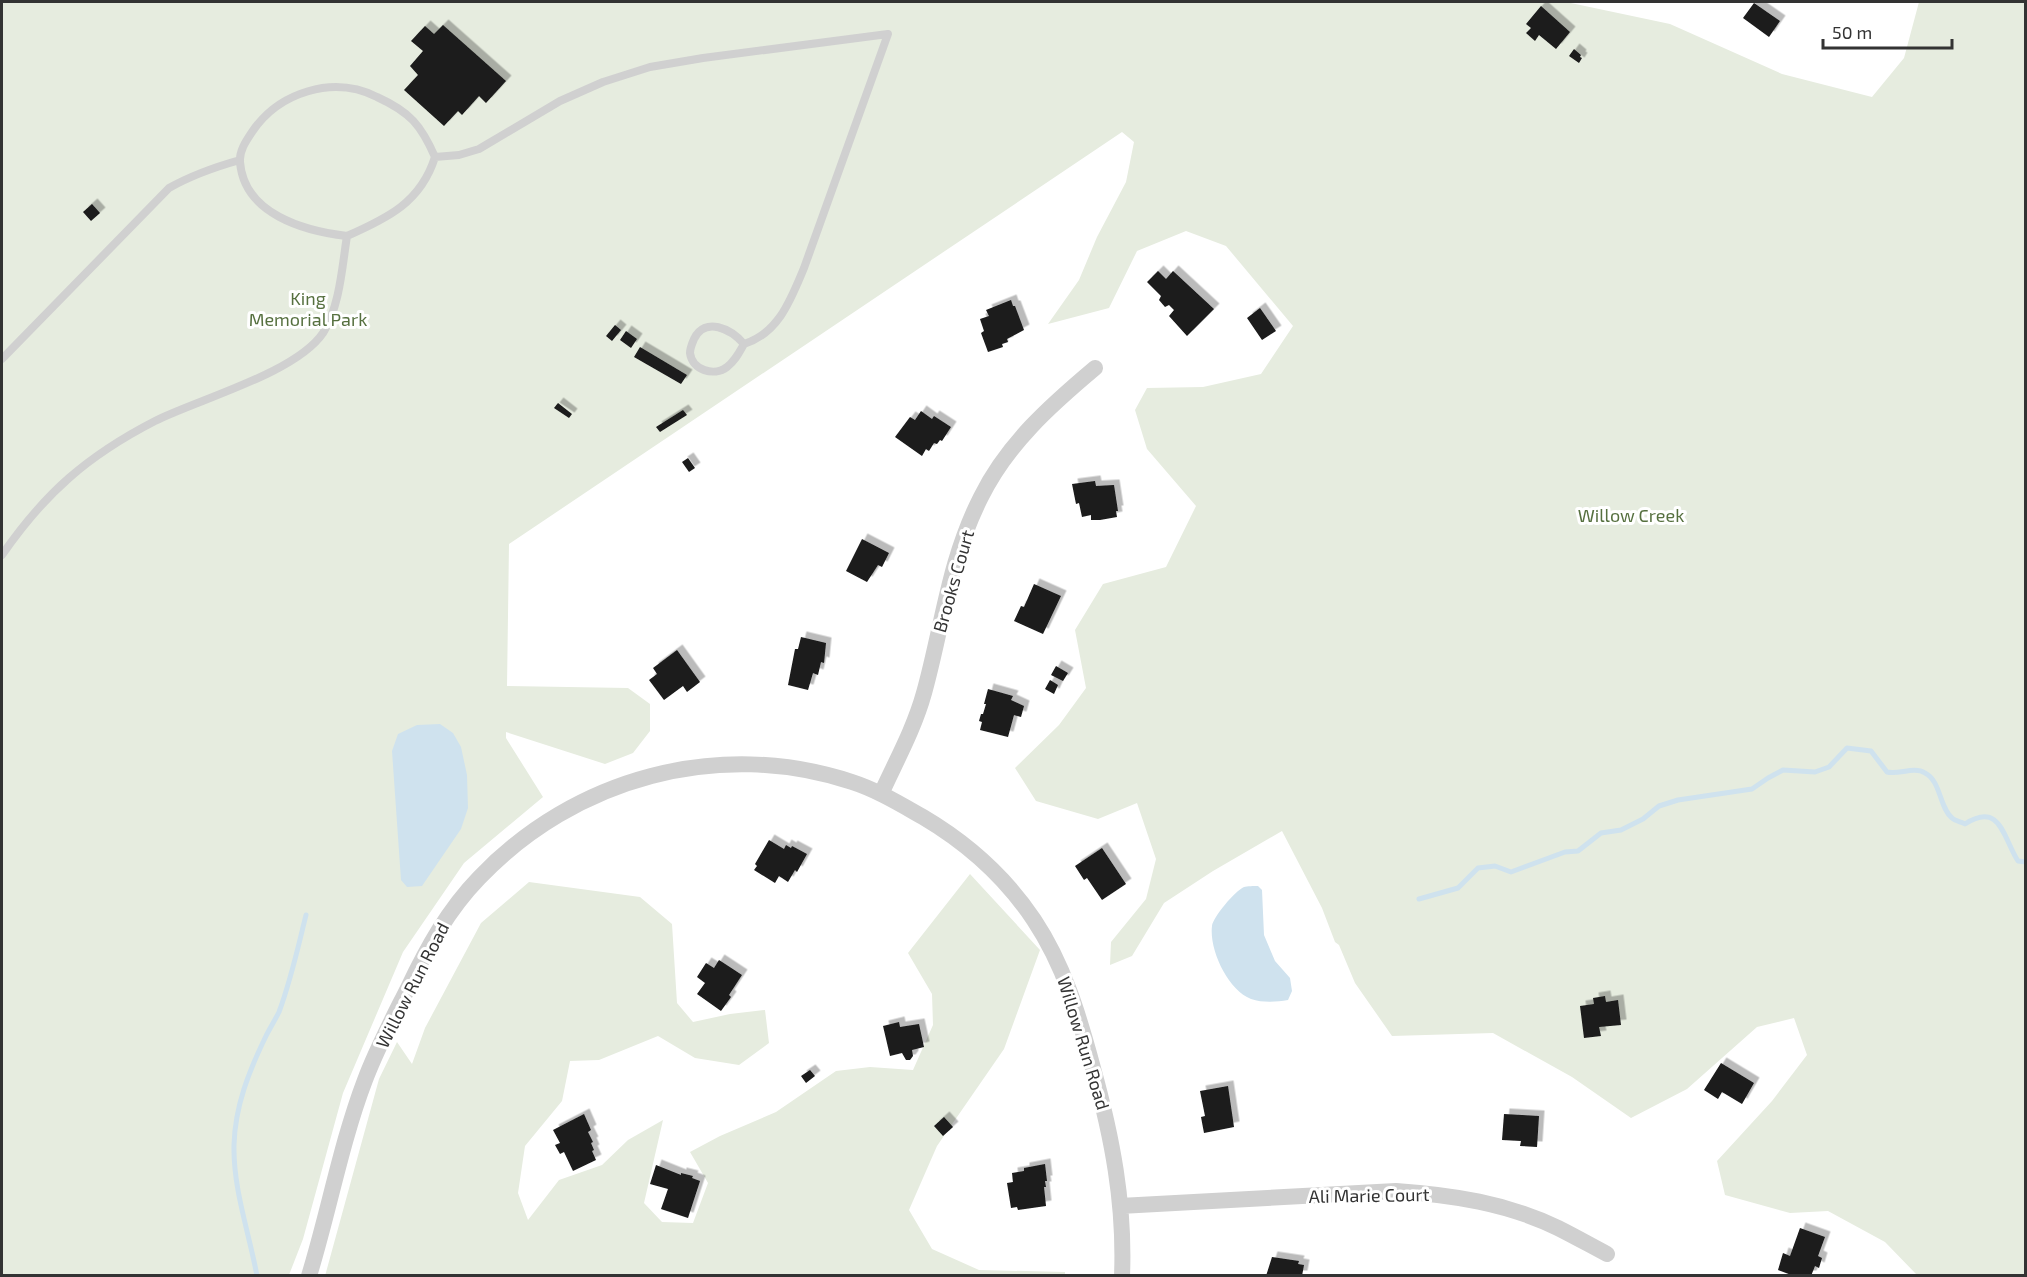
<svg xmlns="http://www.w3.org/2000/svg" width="2027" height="1277" viewBox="0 0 2027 1277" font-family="'Exo 2',sans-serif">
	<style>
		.green { fill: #e6ecdf }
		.water { fill: #cfe2ee }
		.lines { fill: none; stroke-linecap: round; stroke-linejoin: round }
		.stream { stroke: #cfe2ee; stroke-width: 5 }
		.building { fill: #1a1a1a; filter: url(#shadow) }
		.service { stroke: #d0d0d0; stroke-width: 8 }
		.minor { stroke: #d0d0d0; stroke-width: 16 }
		.labels { text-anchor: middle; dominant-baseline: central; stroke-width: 6; stroke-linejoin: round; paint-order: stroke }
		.park-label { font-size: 18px; fill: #56703f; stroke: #fff }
		.street-label { font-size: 18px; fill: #333; stroke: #fff }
	</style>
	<defs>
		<filter id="shadow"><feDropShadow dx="5.5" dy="-5.5" stdDeviation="0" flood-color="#0004"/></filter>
	</defs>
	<rect width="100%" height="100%" fill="#fff"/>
	<path class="green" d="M2,2H1566L1670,24L1782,74L1872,97L1904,58L1919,2H2025V1275H1917L1885,1242L1828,1211L1790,1213L1725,1195L1717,1161L1772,1101L1807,1055L1794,1018L1757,1027L1687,1089L1631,1118L1572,1077L1493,1033L1392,1036L1355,983L1339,945L1335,942L1322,908L1282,831L1213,871L1164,903L1132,956L1110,965L1111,942L1146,899L1156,859L1137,803L1098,819L1036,801L1015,768L1059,725L1086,688L1075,630L1103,584L1166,567L1196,506L1147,449L1135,410L1147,388L1203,387L1261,374L1293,326L1226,246L1186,231L1137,251L1109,308L1048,324L1079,280L1097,237L1126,182L1134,142L1122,132L509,544L507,686L628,688L650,704V731L633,753L605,764L506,732V738L543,797L464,863L403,952L343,1093L303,1239L289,1275L2,1276Z
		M970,874L1040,950L1004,1049L937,1146L909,1210L932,1249L979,1270L1065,1272V1275L325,1276L379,1079L397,1042L412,1064L425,1028L481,923L529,882L640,897L672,924L677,1003L693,1022L730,1014L765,1010L769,1043L739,1065L695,1058L658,1036L599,1060L570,1061L562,1101L525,1146L518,1193L528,1220L559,1180L602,1165L628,1140L663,1120L644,1203L662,1222L693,1223L708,1183L690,1152L720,1136L776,1112L836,1071L870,1067L913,1070L933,1025L932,994L908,953Z"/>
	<path class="water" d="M440,724L453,733L461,747L467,775L468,808L461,829L422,886L407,887L401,880L392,751L398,734L417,725Z
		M1258,886L1262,890L1264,935L1275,961L1290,978L1292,991L1288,1000C1276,1002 1263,1003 1251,999C1228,990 1209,950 1212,926C1213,917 1235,891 1244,887C1247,886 1254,886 1258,886Z"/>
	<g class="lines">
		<path class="stream" d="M1419,899L1458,888L1478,868L1495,866L1511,872L1565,852L1578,851L1601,833L1621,830L1643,819L1659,806L1678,800L1752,789L1768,778L1783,770L1815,772L1829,767L1847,748L1871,751L1887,772C1899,775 1914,766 1925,773C1941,781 1939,807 1952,818C1955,821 1962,822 1965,824C2001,801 2003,838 2018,861L2026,862
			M257,1276C249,1232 233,1189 234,1145C235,1106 249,1071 266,1036C270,1028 275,1020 279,1012C291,980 298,947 306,915"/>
	</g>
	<path class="building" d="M1754,3L1780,21L1769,37L1743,18Z
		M1541,6L1570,32L1556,49L1539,35L1535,41L1526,33L1531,28L1526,24Z
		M443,25L506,81L486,103L479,96L462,115L458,111L444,126L404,90L418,75L410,66L423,51L411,41L425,26L434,34Z
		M1574,49L1581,55L1580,57L1582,58L1579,63L1569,56Z
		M92,204L100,213L91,221L83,212Z
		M1158,271L1166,279L1173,271L1214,309L1187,336L1169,316L1174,310L1169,305L1165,307L1159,300L1161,296L1147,282Z
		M1011,300L1013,306H1015L1024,330L1007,339L1008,342L1002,344L1003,347L988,352L981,333L984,331L980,319L989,316L986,310Z
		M1260,308L1276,331L1262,340L1247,318Z
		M615,325L621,330L612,341L606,336Z
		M626,331L637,339L631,348L620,340Z
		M640,347L687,375L681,384L634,357Z
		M558,403L572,414L569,418L554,408Z
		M683,410L687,415L660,432L656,427Z
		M921,411L932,419L934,416L951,427L942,441L940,440L937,444L934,443L929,451L926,449L922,456L895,437L910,417L915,420Z
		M688,458L695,468L689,472L682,462Z
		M1095,481L1096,486L1114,485L1118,511H1116L1117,517L1100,520H1091V515L1082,517L1079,503L1076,504L1072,484Z
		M862,539L889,553L882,567L878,565L867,582L846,571Z
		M1034,584L1061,596L1043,634L1014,621L1021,606L1024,607Z
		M801,637L826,643L824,663L821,662L818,675L813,673L808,690L788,685L795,649H798Z
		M677,650L700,682L687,692L683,686L664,700L649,680L657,674L653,668Z
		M1056,666L1068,673L1063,681L1051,675Z
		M1050,680L1058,685L1054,694L1045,689Z
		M988,689L1013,696L1011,700L1024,706L1021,717L1014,715L1008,737L980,730L982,722L979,721L981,714H983L986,704H984Z
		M769,840L784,849L786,845L791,848L792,846L807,854L797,872L795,870L788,882L779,876L775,883L754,870L757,866L755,864Z
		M1102,848L1126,884L1102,900L1087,878L1084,880L1075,866Z
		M719,960L742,975L729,995L731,997L721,1011L697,994L705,983L697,977L706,963L714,968Z
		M1605,996L1606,1002L1618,1000L1621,1025L1599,1027L1601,1036L1584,1038L1580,1006L1594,1004L1593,998Z
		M899,1022L900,1027L919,1024L924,1047L912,1050L913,1056L910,1060H906L902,1053L890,1056L883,1026Z
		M1721,1063L1754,1083L1742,1104L1722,1092L1718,1099L1704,1090Z
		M810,1070L815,1076L806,1083L801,1076Z
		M1228,1086L1234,1127L1204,1133L1201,1117L1205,1116L1200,1091Z
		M584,1114L591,1130L588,1132L593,1142L591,1143L594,1150L592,1151L596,1160L573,1171L564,1152L560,1154L555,1145L560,1143L553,1130Z
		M1504,1114L1539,1116L1537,1147L1520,1146L1521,1141L1502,1140Z
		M944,1117L953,1127L943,1136L934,1126Z
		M1045,1164L1047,1181H1045L1046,1187H1044L1046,1206L1018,1210L1017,1207L1011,1208L1007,1183L1013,1182L1012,1173L1024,1171V1168Z
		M656,1165L681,1175V1173L693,1176L692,1178L700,1181L688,1218L661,1209L668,1189L650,1184Z
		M1800,1228L1825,1237L1818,1256L1822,1258L1819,1268L1815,1266L1811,1276H1794L1778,1270L1783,1253L1790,1256Z
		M1272,1257L1299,1261L1298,1264L1304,1265L1302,1276H1266Z"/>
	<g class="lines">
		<path class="service" d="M347,236C304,231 244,214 240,162C239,151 246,141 252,132C279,92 333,75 377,97C410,112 421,125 435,157L459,155L479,149L560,101L603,82L650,67L703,58L888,34L804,268C791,299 779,333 744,344C739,353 735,361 727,367C714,377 692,370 690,353C690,348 692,344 694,339C705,316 731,329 744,344
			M2,359L169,188C192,175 215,167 240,160
			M2,555C45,493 87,456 155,421C199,399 296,373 323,333C340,306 342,267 347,236C388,218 421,202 435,157"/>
		<path class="minor" d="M881,794C896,761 914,729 924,693C943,625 948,562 981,497C1007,444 1051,405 1095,368
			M1120,1206L1396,1191C1452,1195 1507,1203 1558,1228C1574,1236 1590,1245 1607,1254
			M309,1276C329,1211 341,1143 365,1080C377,1048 393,1018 408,988C427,948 448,910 479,878C574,778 719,738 852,782C877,790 900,804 923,817C967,843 1006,878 1034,920C1064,965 1079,1016 1093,1068C1112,1137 1125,1203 1122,1276"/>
	</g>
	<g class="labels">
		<g class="park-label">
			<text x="308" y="298">King<tspan x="308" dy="21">Memorial Park</tspan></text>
			<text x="1631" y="515">Willow Creek</text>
		</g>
		<g class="street-label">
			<text transform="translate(953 581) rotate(-74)">Brooks Court</text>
			<text transform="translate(412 985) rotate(-63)">Willow Run Road</text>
			<text transform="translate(1084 1043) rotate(73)">Willow Run Road</text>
			<text transform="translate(1369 1195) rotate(-1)">Ali Marie Court</text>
		</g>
	</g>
	<rect width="2027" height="1277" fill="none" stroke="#333333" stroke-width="6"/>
	<path d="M1823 39v9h129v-9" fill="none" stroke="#333333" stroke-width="3"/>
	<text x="1832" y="39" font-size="18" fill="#333333" stroke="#ffffff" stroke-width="4.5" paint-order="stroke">50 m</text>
</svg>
